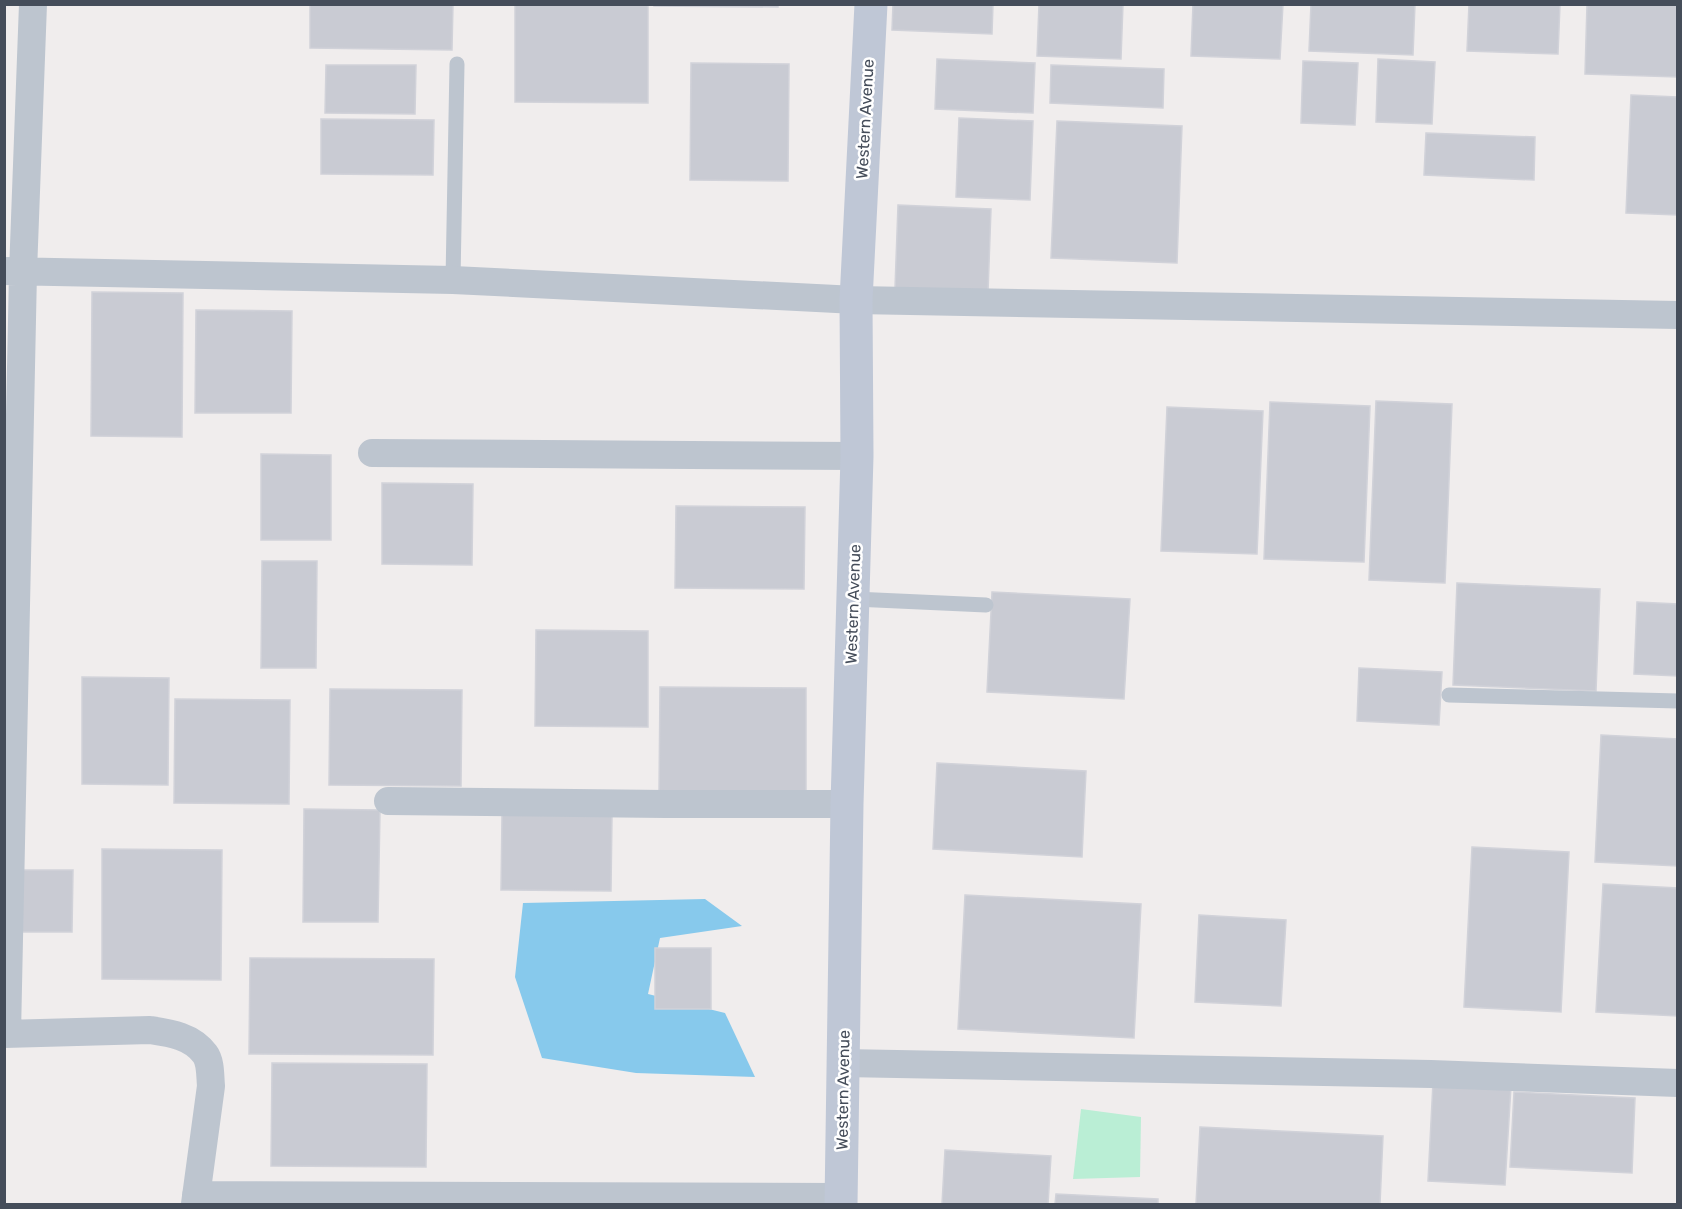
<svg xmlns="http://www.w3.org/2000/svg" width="1682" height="1209" viewBox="0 0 1682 1209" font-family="Rubik,sans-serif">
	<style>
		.green { fill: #baeed5 }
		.water { fill: #87c9ec }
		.building { fill: #c9cbd3; stroke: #d1d2d9; stroke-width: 1.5 }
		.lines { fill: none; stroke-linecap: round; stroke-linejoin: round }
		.lane { stroke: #bdc5cf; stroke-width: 15 }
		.street { stroke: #bdc5cf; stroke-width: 28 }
		.secondary { stroke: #bfc7d6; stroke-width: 33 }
		.labels { text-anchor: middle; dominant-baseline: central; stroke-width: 5; stroke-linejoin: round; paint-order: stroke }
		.street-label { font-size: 16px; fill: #454d5a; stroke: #fff }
	</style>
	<rect width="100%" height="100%" fill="#f0eded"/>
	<path class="green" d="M1081,1109L1141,1117L1140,1177L1073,1179Z"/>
	<path class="water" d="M705,899L742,926L660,938L648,994L725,1013L755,1077L636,1073L542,1058L515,977L523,903Z"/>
	<path class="building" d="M310,4H453L452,50L310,48Z
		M515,4H648V103L515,102Z
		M654,4H778V7L654,6Z
		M893,4H993L992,34L892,30Z
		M1039,4H1123L1121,59L1037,56Z
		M1193,4H1283L1280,59L1191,56Z
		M1311,4H1415L1413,55L1309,51Z
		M1469,4H1560L1558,54L1467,51Z
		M1587,4H1678V77L1585,74Z
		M937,59L1035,63L1033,113L935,109Z
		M1378,59L1435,62L1432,124L1376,122Z
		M1303,61L1358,63L1355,125L1301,123Z
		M691,63L789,64L788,181L690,180Z
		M326,65H416L415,114L325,113Z
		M1051,65L1164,69L1163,108L1050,103Z
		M1631,95L1678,97V215L1626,213Z
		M959,118L1033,121L1030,200L956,197Z
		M321,119L434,120L433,175L321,174Z
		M1057,121L1182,126L1177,263L1051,258Z
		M1426,133L1535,137L1534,180L1424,175Z
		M898,205L991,209L988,292L895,288Z
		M92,292L183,293L182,437L91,436Z
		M196,310L292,311L291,413H195Z
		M1376,401L1452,404L1445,583L1369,580Z
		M1270,402L1370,406L1364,562L1264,559Z
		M1167,407L1263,411L1257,554L1161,551Z
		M261,454L331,455V540H261Z
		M382,483L473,484L472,565L382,564Z
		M676,506L805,507L804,589L675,588Z
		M262,561H317L316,668H261Z
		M1457,583L1600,589L1596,691L1453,685Z
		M992,592L1130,599L1124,699L987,692Z
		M1637,602L1678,604V676L1634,674Z
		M536,630L648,631V727L535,726Z
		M1359,668L1442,672L1439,725L1357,721Z
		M82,677L169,678L168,785L82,784Z
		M660,687L806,688V796L659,794Z
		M330,689L462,690L461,786L329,785Z
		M175,699L290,700L289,804L174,803Z
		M1601,735L1678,739V866L1595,862Z
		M937,763L1086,771L1082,857L933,849Z
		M304,809L380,810L378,922H303Z
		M502,815L612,816L611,891L501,890Z
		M1472,847L1569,852L1561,1012L1464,1007Z
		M102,849L222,850L221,980L102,979Z
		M12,870H73L72,932H11Z
		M1603,884L1678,888V1016L1596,1012Z
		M965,895L1141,904L1134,1038L958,1029Z
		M1199,915L1286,920L1281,1006L1195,1002Z
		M655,948H711V1009H655Z
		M250,958L434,959L433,1055L249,1054Z
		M272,1063L427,1064L426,1167L271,1166Z
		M1433,1082L1511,1086L1505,1185L1428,1181Z
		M1514,1092L1635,1098L1632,1173L1510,1167Z
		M1200,1127L1383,1136L1380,1204H1196Z
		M945,1150L1051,1156L1048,1204H942Z
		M1056,1194L1158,1199V1204H1055Z"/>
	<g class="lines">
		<path class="lane" d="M453,280L457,64
			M854,599L986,605
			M1449,695L1678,701"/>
		<path class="street" d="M4,271L453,280L856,300L1678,315
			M372,453L857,456
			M388,801L665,804H847
			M4,1034L150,1030C170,1033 192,1036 205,1054C211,1062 210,1076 211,1086L195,1204
			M7,1034L23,272L33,4
			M843,1063L1431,1074L1678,1083
			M196,1195L842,1197"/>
		<path class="secondary" d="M841,1204L847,804L857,456L856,300L871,4"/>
	</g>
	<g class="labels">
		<g class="street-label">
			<text transform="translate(865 119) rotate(-87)">Western Avenue</text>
			<text transform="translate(853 604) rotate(-88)">Western Avenue</text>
			<text transform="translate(843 1090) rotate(-89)">Western Avenue</text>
		</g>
	</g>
	<rect width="1682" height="1209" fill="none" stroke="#454d5a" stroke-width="12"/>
</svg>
